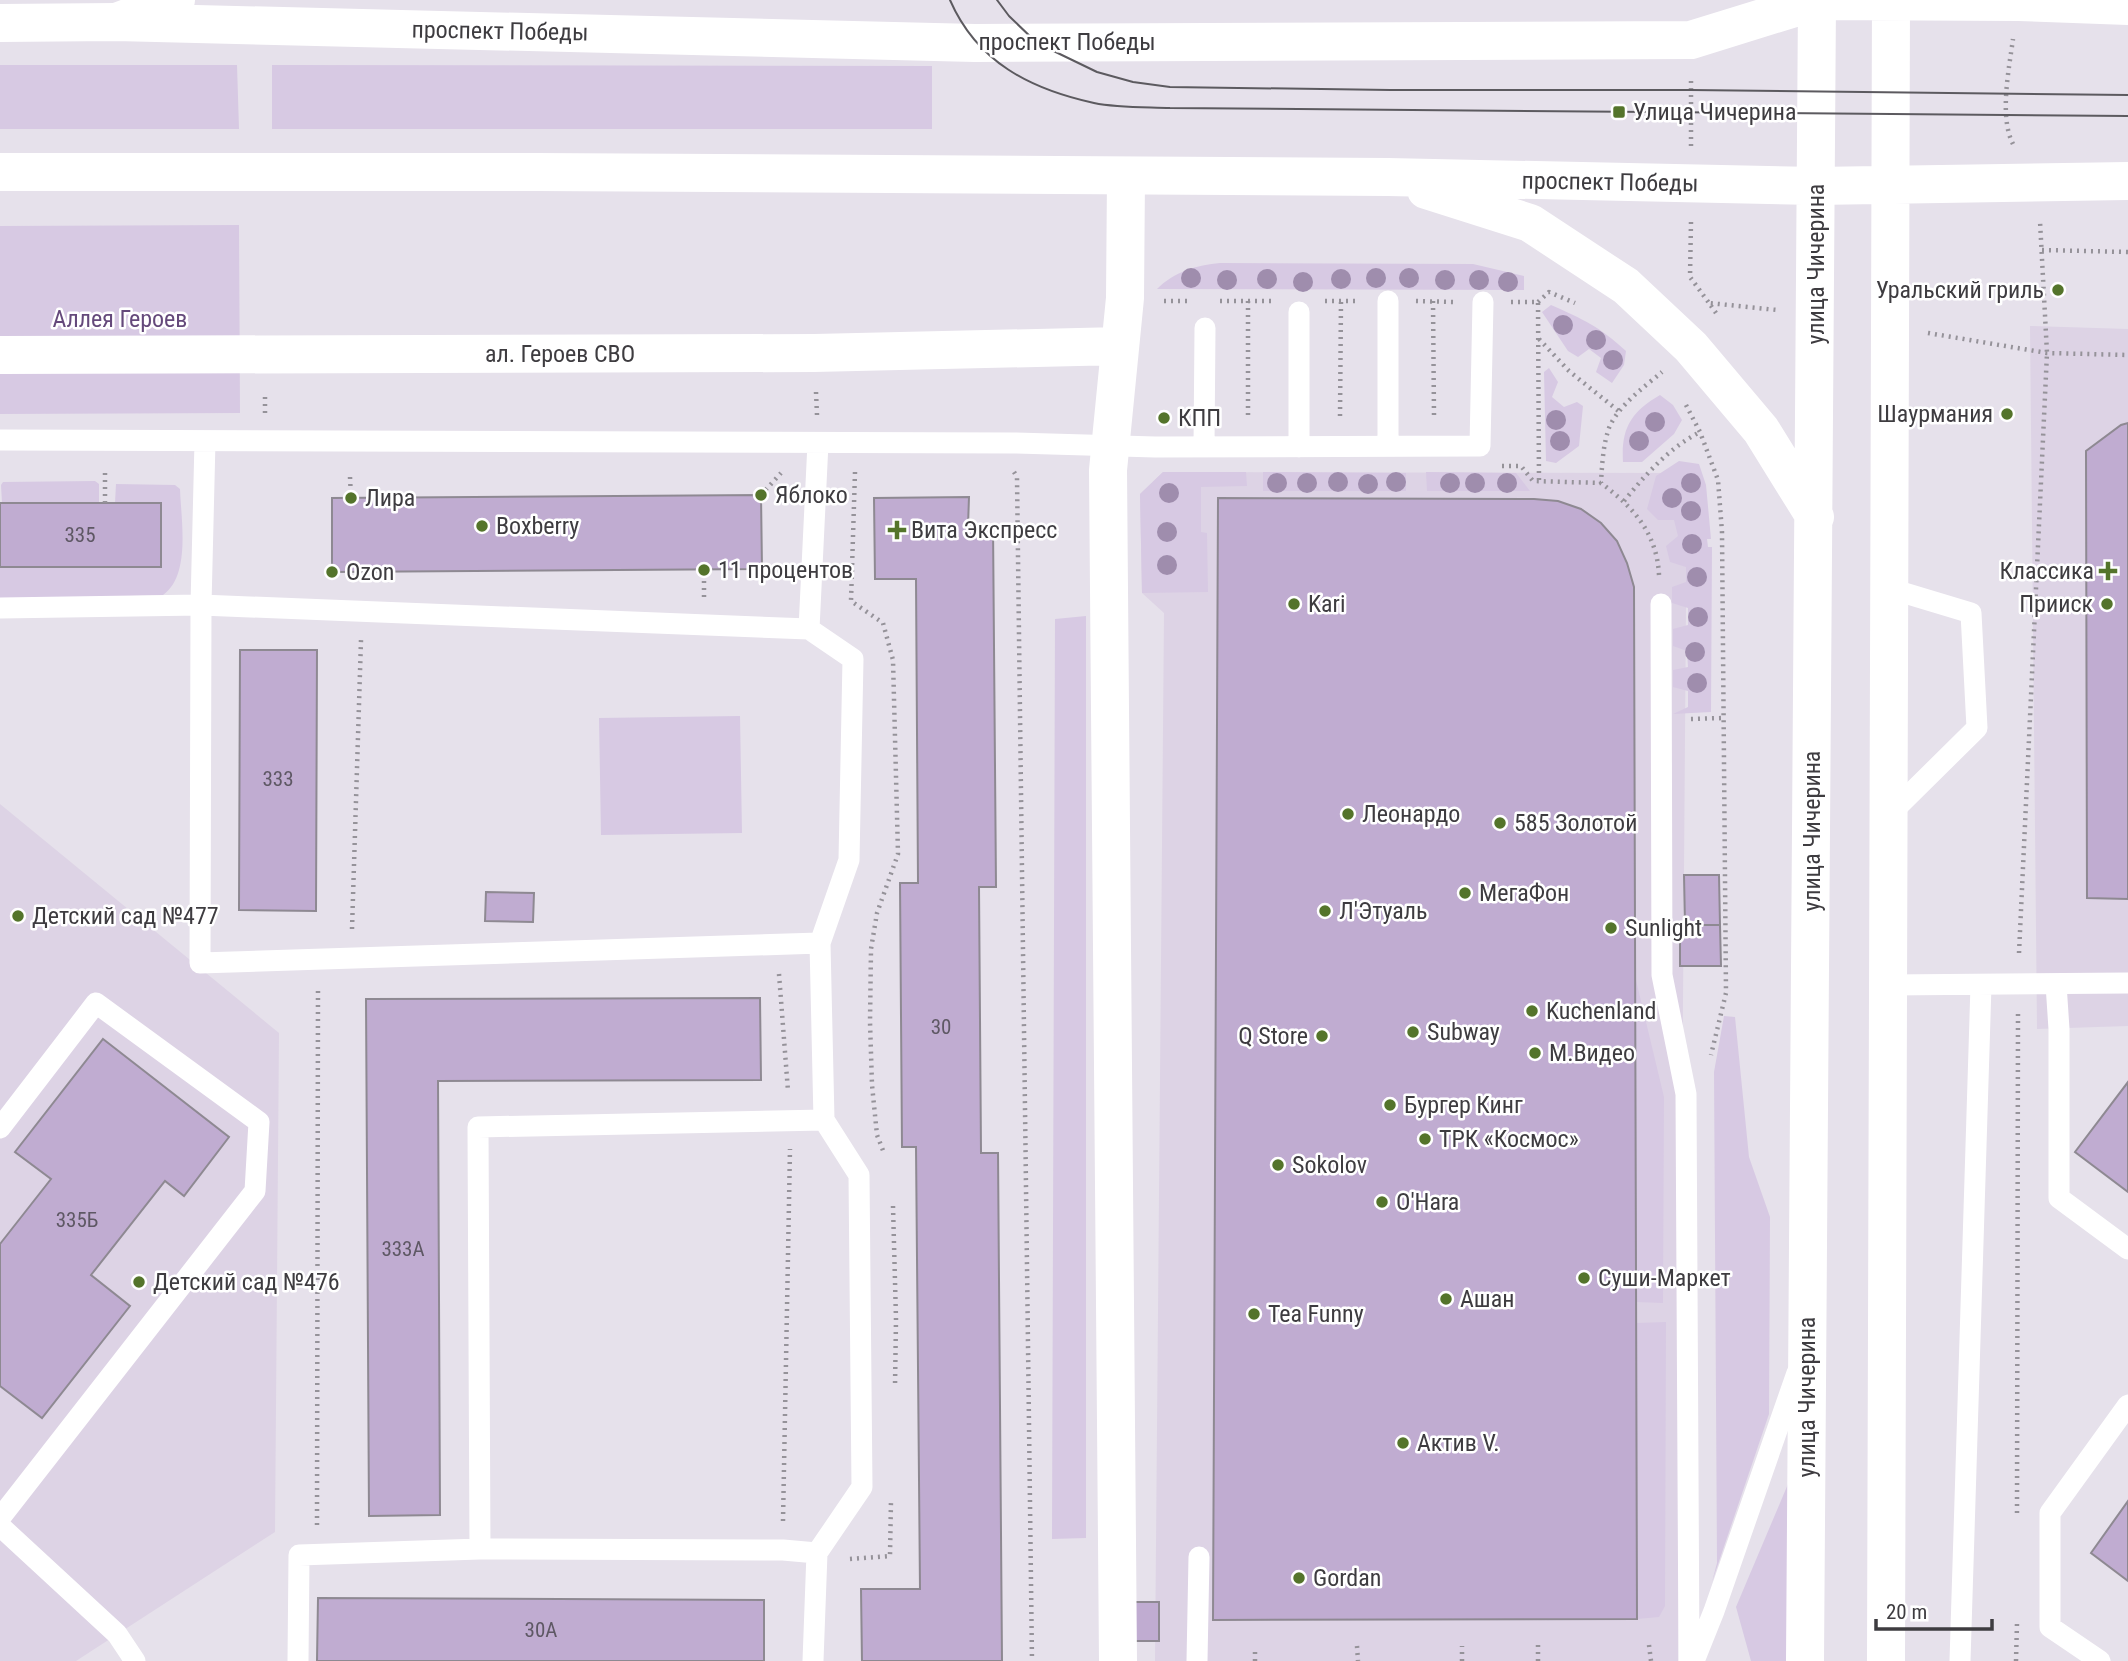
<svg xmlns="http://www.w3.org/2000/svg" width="2128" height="1661" viewBox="0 0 2128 1661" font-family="'Roboto Condensed',sans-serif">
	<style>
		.built { fill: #ddd3e5 }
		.green { fill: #d7c9e3 }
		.building { fill: #c0acd1; stroke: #8e8992; stroke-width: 2 }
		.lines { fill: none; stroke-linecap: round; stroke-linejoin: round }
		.path { stroke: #959299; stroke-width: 4.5; stroke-dasharray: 2 5; stroke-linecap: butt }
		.lane { stroke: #fff; stroke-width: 21 }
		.street { stroke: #fff; stroke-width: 38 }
		.secondary { stroke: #fff; stroke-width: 38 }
		.primary { stroke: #fff; stroke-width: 38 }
		.tram { stroke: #5c5a5f; stroke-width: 2 }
		.tree { fill: #9f8dad }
		.poi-dot { fill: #54742b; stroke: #fff; stroke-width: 2.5 }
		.labels { text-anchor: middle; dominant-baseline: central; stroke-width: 5; stroke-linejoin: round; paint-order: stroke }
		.number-label { font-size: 21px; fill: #5e5864 }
		.street-label { font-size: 24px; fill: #3e3c40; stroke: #fff }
		.poi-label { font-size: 24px; fill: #3e3c40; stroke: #fff; text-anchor: start }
		.park-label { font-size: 24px; fill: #65497b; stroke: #fff }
	</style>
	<rect width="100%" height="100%" fill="#e6e1eb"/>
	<path class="built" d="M2030,326L2128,329V1026L2037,1029Z
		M1163,472L1687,473L1678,1661H1155L1164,613L1142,593L1140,494Z
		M0,804L279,1033L275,1532L76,1661H0Z"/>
	<path class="green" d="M0,65H237L239,129H0Z
		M272,65L932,66V129H272Z
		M239,225L240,413L0,414V226Z
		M1220,263L1473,264L1524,276V290L1157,289C1174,272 1197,265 1220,263Z
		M1551,305C1583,319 1600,327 1626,351L1624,365L1612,383L1596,372L1601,358L1589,349L1578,357L1568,351L1542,312Z
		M1549,368L1558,382L1552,397L1564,407L1577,402L1583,406L1579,446L1556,463L1546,461L1544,372Z
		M1660,395L1673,405L1682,420L1674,434L1642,462H1623C1621,428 1631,412 1660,395Z
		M1679,461L1699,464L1706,485L1711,539H1707L1708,547H1712L1711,712L1673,714L1688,707V691L1673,687V670L1688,667L1687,651L1673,646V629L1688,625V608L1672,603V587L1686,582V567L1670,562L1666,546L1678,536L1674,520H1658L1647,509L1656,476Z
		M1163,472H1246L1247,486L1201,487V532L1207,533L1208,592L1142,593L1140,494Z
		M1263,472L1406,473V491H1263Z
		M1426,472L1516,473L1530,491H1427Z
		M95,481L99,484V503H2L1,485L3,482Z
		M116,484L175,485L180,489C181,520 191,575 163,595L0,600V567L115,503Z
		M1086,616V1538L1052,1539L1055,619Z
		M740,716L742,833L601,835L599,718Z
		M1635,976L1664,1097L1663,1303L1636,1302Z
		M1724,1016L1735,1017L1749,1157L1770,1217L1769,1414L1712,1582L1717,1563L1714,1072Z
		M1666,1322L1665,1606L1659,1617L1637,1619L1636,1323Z
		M1788,1484L1787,1661H1751L1736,1607Z"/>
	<path class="building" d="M1159,413H1169V423H1159Z
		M2128,423V899L2087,898L2086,451L2121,425Z
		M761,495L762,569L332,572V498Z
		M969,497L968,526L993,525L996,887H979L981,1153H998L1002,1661H862L861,1589H920L916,1147H902L900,883H918L916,579H875L874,498Z
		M1218,498L1534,499L1558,501L1581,509L1601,523L1617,541L1627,563L1634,587L1637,1619L1213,1620Z
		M0,503H161V567H0Z
		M240,650H317L316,911L239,910Z
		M1684,875H1719L1720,925H1685Z
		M486,892L534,893L533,922L485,921Z
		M1680,925H1720L1721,966H1680Z
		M760,998L761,1080L438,1081L440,1515L369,1516L366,999Z
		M103,1039L229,1137L184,1196L165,1181L91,1275L130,1306L42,1418L0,1386V1244L51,1179L15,1152Z
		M2128,1082V1192L2075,1152Z
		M2128,1501V1581L2091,1553Z
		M318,1598L764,1600V1661H317Z
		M1133,1602H1159V1641H1133Z"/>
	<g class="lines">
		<path class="path" d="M2013,144C1999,117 2009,69 2013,39
			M1691,146V78
			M1691,222L1690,277L1709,303
			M2042,250L2128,252
			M1164,301H1191
			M1220,301H1271
			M1248,301V416
			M1325,301H1359
			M1416,301L1453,302
			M1433,301L1434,416
			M1511,302H1538L1539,482
			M1538,302L1549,292L1575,303
			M1716,313L1709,303L1777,310
			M1928,333L2047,353L2128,355
			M1539,339L1569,371L1621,413
			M816,392L817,415
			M1686,405L1700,432L1718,480L1722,532L1726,993L1711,1055
			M265,413V394
			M1340,416L1341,301
			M1502,466H1521L1533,481L1601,483
			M855,472L851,601L883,623L893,660L898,854L877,913L871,949L870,1022L872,1085L877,1135L884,1153
			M1014,472L1017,477L1032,1661
			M350,477L351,498
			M761,495L781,473
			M1624,501C1646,474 1669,448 1700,432
			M105,503V469
			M1659,575C1657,533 1633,507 1601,483C1602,465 1603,445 1609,428C1618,406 1644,387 1662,372
			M704,597V570
			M1691,719L1724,718
			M352,929L361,640
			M2019,953L2047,353L2040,221
			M779,974L788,1091
			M893,1206L896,1319L895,1386
			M2017,1513L2018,1014
			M783,1521L790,1149
			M317,1525L318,987
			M850,1559L890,1556L891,1500
			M1649,1645L1651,1661
			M1357,1646L1358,1661
			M1255,1661V1647
			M1462,1661V1646
			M1538,1661V1645
			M2016,1661L2017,1623"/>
		<path class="lane" d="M1299,312V447
			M0,440L1016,443L1155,447L1480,446L1483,302
			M205,441L201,605L200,963L820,943
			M1388,446V301
			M1204,447L1205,328
			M1888,588L1971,613L1977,728L1890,814
			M1661,604L1662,975L1686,1094L1689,1661
			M0,608L201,605L809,629L853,659L849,860L820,943L824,1120L859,1175L862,1487L817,1553L813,1661
			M809,629L818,443
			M2056,984L2059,1029V1198L2128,1249
			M1889,985L2128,983
			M0,1128L96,1003L259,1122L255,1191L0,1518
			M0,1526L117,1634L135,1661
			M480,1549L478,1127L824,1120
			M298,1661L299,1555L480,1549L783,1550L817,1553
			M1197,1661L1199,1557
			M1694,1661L1714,1611L1797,1373
			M1960,1661L1981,985
			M2100,1661L2050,1627V1513L2128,1405"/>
		<path class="street" d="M0,355L814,353L1120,346
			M1118,1661L1108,470L1125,298L1126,177"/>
		<path class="secondary" d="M116,22L176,0"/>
		<path class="primary" d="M0,23L116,22L975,43L1691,40L1817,1L2019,2L2128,6
			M0,172H537L1388,177L1816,186L2128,181
			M1426,190L1530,223L1626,286L1691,347L1761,430L1815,517
			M1805,1661L1817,1
			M1886,1661L1891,0"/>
		<path class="tram" d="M950,0C977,62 1030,89 1094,103C1118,108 1146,107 1170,108L2128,116
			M997,0L1009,16L1037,43L1097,72L1133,82L1170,87L1390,90H1691L2128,95"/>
	</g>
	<g class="tree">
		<circle cx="1191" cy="278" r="10"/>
		<circle cx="1376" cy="278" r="10"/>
		<circle cx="1409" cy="278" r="10"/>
		<circle cx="1267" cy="279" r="10"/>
		<circle cx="1341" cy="279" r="10"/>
		<circle cx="1227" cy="280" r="10"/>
		<circle cx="1445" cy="280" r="10"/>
		<circle cx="1479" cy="280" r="10"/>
		<circle cx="1303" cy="282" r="10"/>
		<circle cx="1508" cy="282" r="10"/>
		<circle cx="1563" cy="325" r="10"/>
		<circle cx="1596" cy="340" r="10"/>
		<circle cx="1613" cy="360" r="10"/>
		<circle cx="1556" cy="420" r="10"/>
		<circle cx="1655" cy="422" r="10"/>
		<circle cx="1560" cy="441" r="10"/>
		<circle cx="1639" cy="441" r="10"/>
		<circle cx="1338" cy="482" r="10"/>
		<circle cx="1396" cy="482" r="10"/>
		<circle cx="1277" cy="483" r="10"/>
		<circle cx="1307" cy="483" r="10"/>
		<circle cx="1450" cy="483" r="10"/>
		<circle cx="1475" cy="483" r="10"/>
		<circle cx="1507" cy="483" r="10"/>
		<circle cx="1691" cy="483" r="10"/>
		<circle cx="1368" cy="484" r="10"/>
		<circle cx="1169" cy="493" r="10"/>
		<circle cx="1672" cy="498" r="10"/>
		<circle cx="1691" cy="511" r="10"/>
		<circle cx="1167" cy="532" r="10"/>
		<circle cx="1692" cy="544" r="10"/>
		<circle cx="1167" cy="565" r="10"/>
		<circle cx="1697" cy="577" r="10"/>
		<circle cx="1698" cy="617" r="10"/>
		<circle cx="1695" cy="652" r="10"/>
		<circle cx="1697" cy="683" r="10"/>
	</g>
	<g class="poi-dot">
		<rect x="1612" y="105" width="14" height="14" rx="3.5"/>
		<circle cx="2058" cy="290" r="7"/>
		<circle cx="2007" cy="414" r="7"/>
		<circle cx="1164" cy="418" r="7"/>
		<circle cx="761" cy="495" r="7"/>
		<circle cx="351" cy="498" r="7"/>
		<circle cx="482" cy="526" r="7"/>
		<path d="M893.5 519.5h7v7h7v7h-7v7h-7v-7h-7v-7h7z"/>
		<circle cx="704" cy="570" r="7"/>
		<path d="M2104.5 560.5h7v7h7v7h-7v7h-7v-7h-7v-7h7z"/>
		<circle cx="332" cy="572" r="7"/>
		<circle cx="1294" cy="604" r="7"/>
		<circle cx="2107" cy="604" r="7"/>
		<circle cx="1348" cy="814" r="7"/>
		<circle cx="1500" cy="823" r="7"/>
		<circle cx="1465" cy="893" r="7"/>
		<circle cx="1325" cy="911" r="7"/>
		<circle cx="18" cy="916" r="7"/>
		<circle cx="1611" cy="928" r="7"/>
		<circle cx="1532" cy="1011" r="7"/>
		<circle cx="1413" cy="1032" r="7"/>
		<circle cx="1322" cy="1036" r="7"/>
		<circle cx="1535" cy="1053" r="7"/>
		<circle cx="1390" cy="1105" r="7"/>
		<circle cx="1425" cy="1139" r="7"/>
		<circle cx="1278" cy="1165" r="7"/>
		<circle cx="1382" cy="1202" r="7"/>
		<circle cx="1584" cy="1278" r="7"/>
		<circle cx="139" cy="1282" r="7"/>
		<circle cx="1446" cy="1299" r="7"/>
		<circle cx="1254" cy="1314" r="7"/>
		<circle cx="1403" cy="1443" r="7"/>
		<circle cx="1299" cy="1578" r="7"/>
	</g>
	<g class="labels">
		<g class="number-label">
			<text x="80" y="535">335</text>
			<text x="278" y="779">333</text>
			<text x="941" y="1027">30</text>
			<text x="77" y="1220">335Б</text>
			<text x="403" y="1249">333А</text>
			<text x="541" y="1630">30А</text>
		</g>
		<g class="street-label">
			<text transform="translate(500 31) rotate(1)">проспект Победы</text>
			<text x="1067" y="42">проспект Победы</text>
			<text transform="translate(1610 182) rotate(1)">проспект Победы</text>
			<text transform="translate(1816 264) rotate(-90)">улица Чичерина</text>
			<text x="560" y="354">ал. Героев СВО</text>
			<text transform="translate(1812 831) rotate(-90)">улица Чичерина</text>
			<text transform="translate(1807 1397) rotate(-90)">улица Чичерина</text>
		</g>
		<g class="poi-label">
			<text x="1633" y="112">Улица Чичерина</text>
			<text x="2044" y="290" text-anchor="end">Уральский гриль</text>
			<text x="1993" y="414" text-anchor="end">Шаурмания</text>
			<text x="1178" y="418">КПП</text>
			<text x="775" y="495">Яблоко</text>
			<text x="365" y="498">Лира</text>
			<text x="496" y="526">Boxberry</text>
			<text x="911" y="530">Вита Экспресс</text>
			<text x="718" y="570">11 процентов</text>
			<text x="2094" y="571" text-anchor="end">Классика</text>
			<text x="346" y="572">Ozon</text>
			<text x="1308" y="604">Kari</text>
			<text x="2093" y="604" text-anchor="end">Прииск</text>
			<text x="1362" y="814">Леонардо</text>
			<text x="1514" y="823">585 Золотой</text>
			<text x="1479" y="893">МегаФон</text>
			<text x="1339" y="911">Л'Этуаль</text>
			<text x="32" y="916">Детский сад №477</text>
			<text x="1625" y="928">Sunlight</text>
			<text x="1546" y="1011">Kuchenland</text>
			<text x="1427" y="1032">Subway</text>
			<text x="1308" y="1036" text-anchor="end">Q Store</text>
			<text x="1549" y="1053">М.Видео</text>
			<text x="1404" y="1105">Бургер Кинг</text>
			<text x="1439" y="1139">ТРК «Космос»</text>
			<text x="1292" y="1165">Sokolov</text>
			<text x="1396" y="1202">O'Hara</text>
			<text x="1598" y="1278">Суши-Маркет</text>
			<text x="153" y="1282">Детский сад №476</text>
			<text x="1460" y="1299">Ашан</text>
			<text x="1268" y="1314">Tea Funny</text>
			<text x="1417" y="1443">Актив V.</text>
			<text x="1313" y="1578">Gordan</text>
		</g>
		<g class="park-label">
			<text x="120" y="319">Аллея Героев</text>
		</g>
	</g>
	<path d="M1876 1619v10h116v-10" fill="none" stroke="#3e3c40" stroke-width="3.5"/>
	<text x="1886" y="1619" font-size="21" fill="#3e3c40" stroke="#ffffff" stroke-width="5" paint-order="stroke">20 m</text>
</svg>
